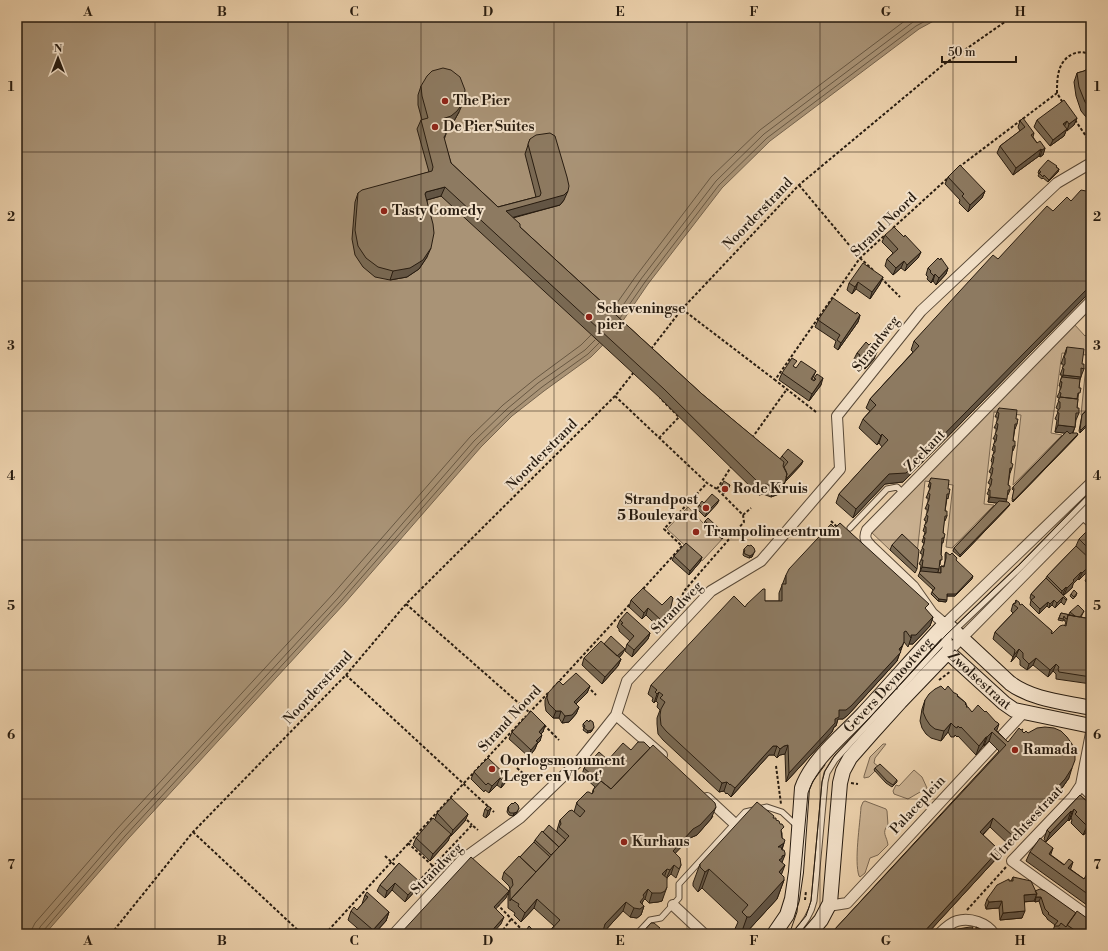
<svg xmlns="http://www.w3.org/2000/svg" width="1108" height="951" viewBox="0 0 1108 951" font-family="'Libre Bodoni',serif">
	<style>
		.green { fill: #cab191; stroke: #796650 }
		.water { fill: #a99376; stroke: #75634d }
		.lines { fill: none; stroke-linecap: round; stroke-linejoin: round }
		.shore { stroke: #685843; stroke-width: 1 }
		.lane-casing { stroke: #594937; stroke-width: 7 }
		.street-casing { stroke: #594937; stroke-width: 12 }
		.secondary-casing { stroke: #281c10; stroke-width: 16 }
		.path { stroke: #281c10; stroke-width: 2; stroke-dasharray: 3 2; stroke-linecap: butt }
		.lane { stroke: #f2e0c8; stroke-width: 5 }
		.street { stroke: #f2e0c8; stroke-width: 10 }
		.secondary { stroke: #f2e0c8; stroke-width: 14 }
		.tram { stroke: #281c10; stroke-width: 1 }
		.wall { fill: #796953; stroke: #281c10 }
		.shaded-wall { fill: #635544; stroke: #281c10 }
		.building { fill: #8d7a61; stroke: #281c10 }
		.grid { fill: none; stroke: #281c10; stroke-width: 1; stroke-opacity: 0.55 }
		.poi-dot { fill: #8f2418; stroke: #f2e0c8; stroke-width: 1.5 }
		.labels { text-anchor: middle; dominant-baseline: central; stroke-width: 4; stroke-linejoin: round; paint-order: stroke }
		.poi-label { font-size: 14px; font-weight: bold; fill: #281c10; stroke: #f2e0c8; text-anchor: start }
		.street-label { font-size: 14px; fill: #281c10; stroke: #f2e0c8 }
		.neatline { fill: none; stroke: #281c10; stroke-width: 1.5 }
		.grid-label { font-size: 13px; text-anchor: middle; font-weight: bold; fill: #281c10 }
	</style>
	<rect width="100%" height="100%" fill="#ebd0ab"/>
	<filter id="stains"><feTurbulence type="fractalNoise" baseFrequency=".005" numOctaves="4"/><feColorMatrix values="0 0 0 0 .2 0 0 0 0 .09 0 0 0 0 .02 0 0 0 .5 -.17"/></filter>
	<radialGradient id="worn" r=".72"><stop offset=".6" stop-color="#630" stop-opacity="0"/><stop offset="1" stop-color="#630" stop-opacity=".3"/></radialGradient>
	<path class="green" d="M1074,324L1085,336L1088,333L1091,337V405L1081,415L1087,355L1062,353L1051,433L1062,435L1013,485L1021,415L994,412L984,504L994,505L952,548L946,547L953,485L925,481L917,554L890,550L870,531Z
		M688,507L704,524L708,520L725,536L702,561L667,529Z
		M883,744H886L875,758L874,763L879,767L869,777L864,778V776L870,757Z
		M914,770L922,777L927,788L908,799L894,794L893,791L896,785L899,786Z
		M865,801L886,809L887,811L888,825C881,833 887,836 888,845L878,855L870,858L865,873L860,877L859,876C854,861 860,824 861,807L863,802Z"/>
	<path class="water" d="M17,17H941L919,29L770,141L722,188L648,284L620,325L601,347L591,357L544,391L512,416L481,447L344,604L128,839L45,934H17Z"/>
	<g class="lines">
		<path class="shore" d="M612,310L636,276L711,177L760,130L910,17
			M617,314L641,279L716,181L764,134L913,22L922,17
			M620,318L645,282L719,185L767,138L916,26L933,17
			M32,934V929L35,923L117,829L333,594L470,437L503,405L535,379L581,345L591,335
			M38,934L40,927L121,833L338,598L474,441L507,409L538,383L585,350L595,340
			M43,934L44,930L125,836L341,601L478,444L510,413L542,387L588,354L599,343"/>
		<g class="lane-casing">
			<path id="lane" d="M850,528L887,489L897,487L903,493
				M955,630L1021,567L1091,495
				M637,934L650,920L661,918L679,898V884L745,812L767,807L782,812L796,825
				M795,934C804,923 811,915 814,901L825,782L827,773L835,760L947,638"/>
		</g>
		<g class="street-casing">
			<path id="street" d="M1083,515L1091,522
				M945,624L932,613L913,586L871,546C865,540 864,537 867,530L1091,301
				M945,624L1091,483
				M945,624L948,652
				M948,652L1091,507
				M616,715L662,755
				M1091,733L1081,785L1073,797L1012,861L1091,918
				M1081,785L1091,795
				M707,798L735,824
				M673,905L704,934
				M828,906L847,903L1023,713
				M394,934L463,859L520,818L581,759L616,715L627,681L711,591L761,561L840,469L837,416L921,311L1057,183L1091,163
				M939,934C944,929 950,923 957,921C970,917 987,923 994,934"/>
		</g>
		<g class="secondary-casing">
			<g id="secondary">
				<path id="s1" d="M774,934L787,915L792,899L796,872L802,788C812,760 841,737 862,715C890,685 917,654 945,624L952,629L1010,683C1033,700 1064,702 1091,708"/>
				<path id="s2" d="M809,934L821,920L830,903L837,818L840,783L843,771L850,758L872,733L900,702L948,652L1004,703L1014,710L1091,726"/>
			</g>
		</g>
		<path class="path" d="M1057,93C1057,79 1057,61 1073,54C1079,51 1085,52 1091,55
			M1075,120L1088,139
			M959,167L1057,93L1063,103
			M799,185L860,258L873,270
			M893,228L949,177
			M881,278L900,297
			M682,309L775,380
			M651,349L682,309L799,185L943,65L1012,17
			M615,396L707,483L717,489L743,515L744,522L684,591L678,607
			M816,412L775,380L860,258L885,235
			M659,438L679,417L660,398
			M752,438L787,389
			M717,489L731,467
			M743,515L751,508
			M831,521L837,527
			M643,589L682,546L664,529L707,483
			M406,604L530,713
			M346,675L494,812
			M939,680L951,671
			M553,688L631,603
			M591,690L596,695
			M529,713L548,693
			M544,725L559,740
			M776,766L781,804
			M517,768L526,776
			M851,783L858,784
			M467,820L472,825
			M193,832L302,934
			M408,843L435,868L430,874H431
			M385,856L397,867
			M418,882L472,825L478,830
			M805,900L806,891
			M497,904L526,934
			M967,910L1006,867
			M111,934L193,832L346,675L406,604L615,396L634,372
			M325,934L464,783L526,716
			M500,934L512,918"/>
		<use href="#lane" class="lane"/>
		<use href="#street" class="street"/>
		<use href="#secondary" class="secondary"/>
		<path class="tram" d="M790,932L797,912L808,793L813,781L825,765
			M791,934L806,916L811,901L822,782L825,771L835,755L946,635L1020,564L1091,491"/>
	</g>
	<path class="wall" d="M1091,67V123L1081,111L1076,96L1074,82L1077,73L1084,71Z
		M421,86L459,112L454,121L448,125L444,126L446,134L444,140L451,163L498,207L536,197L525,154L530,139L564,200L560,205L513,218L520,227L702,394L780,459L782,456L803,461L801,465L785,482L782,491L779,494L771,497L763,494L759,495L660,398L441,196L427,200V257L419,269L407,277L390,280L375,277L363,267L355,255L352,239L355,202L358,193L429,172L417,129L421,120H422L418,105V95Z
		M1077,118L1074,125L1066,130L1064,136L1050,146L1034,127L1037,120Z
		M1020,121L1034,133L1033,137L1037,143L1045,148L1043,155L1040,157L1039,156L1013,175L997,153L1000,146L1020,131L1018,127Z
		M1056,167L1059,169L1058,172L1048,182L1043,178L1042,179L1038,176L1039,174L1038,173L1039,170Z
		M948,177L985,191L982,198L968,212L959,203L960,200L945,184Z
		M1091,192V291L903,482L885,484L853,518L836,503L839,494L882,447L879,443L877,445L859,428L863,419L870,411L866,408L870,399L913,352L911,350L914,341L998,259L1053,211L1071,201Z
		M885,235L904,237L921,252L918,258L905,271L901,268L893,275L885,266L887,259L893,253L882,242Z
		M928,268H948L946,274L936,285L933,281L931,283L927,279L928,277L926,275Z
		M883,277L880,284L870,299L856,289L852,294L847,290L849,283Z
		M856,314L860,315L858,322L838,350L834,347L836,341L815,327L818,320Z
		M1091,320V334L1087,330Z
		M869,345L874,347L873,349L874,359L865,369L856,363L857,362L854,359L857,353Z
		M1067,347L1082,364L1084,369L1080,379L1079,388L1077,408L1079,413L1076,420L1075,427L1073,433L1077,436L1013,502L1012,501L1014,491L1012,489L1013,487L1065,433L1055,432L1057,420L1055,419L1058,412V409L1056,408L1059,400V398L1057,397L1060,391V386H1059L1062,375H1060L1063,367V364H1061Z
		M795,367L796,368L816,371L812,380L813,381L817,374L821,385L809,401L779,380L782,373Z
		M1091,406V422L1080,433L1079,431L1082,415Z
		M999,408L1016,419L1017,424L1015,429V428L1013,441L1015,446L1013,451H1012L1010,473L1008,485L1010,490L1008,495H1007L1006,501L1009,506L960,557L953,551L954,548L997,503L988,502L989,495L987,494L990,488V484L988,483L991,477V473L989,472L992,466V462L991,461L993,455L994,451L992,450L994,444L995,439H993L996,433V428H994L997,422V417H995Z
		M931,478L948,489L949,494L948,499L947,498L945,511L947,516L945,521L944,520L943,533L944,538L943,543H942L940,565H939L938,572L940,573V568L941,566H944L945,561V554L946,552L956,561L972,579L955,596H947L946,602L938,601L931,594L933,590L918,576L920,572L921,565L919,564L922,558V554L920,553L923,547L924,543L922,542L924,536L925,532L923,531L925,525L926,521L924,520L927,514V509H925L928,502V498H926L929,491L930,487H928Z
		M722,484L730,485L729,488L724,494L721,491L722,488L721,486Z
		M719,500L717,504L705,517L697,509L699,505L704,503Z
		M705,521L725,534V536L722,539L704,524Z
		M1091,527V566L1088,569L1087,572L1079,580L1078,579L1073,584L1072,588L1064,595L1063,594V595L1067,599L1064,605L1061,602L1055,608L1052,605L1049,608L1047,606L1039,614L1030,605L1031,600L1030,598L1031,594L1046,578L1047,576L1076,546L1079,539Z
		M892,545L917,569L915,573L890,550Z
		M744,549L755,551L752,557L749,558L744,556L743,555Z
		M674,556L702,557L700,562L689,575L672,560Z
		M786,575L926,610L933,617L930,626L913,644H909L908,647L904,642L897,661L848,715L843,719H838L836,726L834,727L832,732L786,782L785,754L780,755L777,758L774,755H769L731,797L727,793L726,794L724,791L719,792L663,740L658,734L657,724V718L660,710L657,707L658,703L656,701L654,703L652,701L653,698L648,694L651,685L745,607L765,601H779V593Z
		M1091,577L1088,584L1085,581L1086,579Z
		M1091,589V595L1089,593Z
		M1077,593L1076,596L1073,599L1070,596L1071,594Z
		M631,600L662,605L670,611L667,617L658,627L646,615L642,619L629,607Z
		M1016,600L1020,605L1052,631V634L1065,625L1066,621H1064V619L1063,621L1058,620L1061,613L1070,615L1069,614L1070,612L1084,611L1081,617L1091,619V684L1056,679V674L1053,671L1048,677L1033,665L1027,670L1020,665V660L1016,656L1011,662L1013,657L993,639L995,632L1013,613L1011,611L1013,604L1015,603Z
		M1091,600V607L1089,609L1086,606L1087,604Z
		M620,620L650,633L648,639L632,657L625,651L627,644L630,641L619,631V629L617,627Z
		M604,644L623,653L619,658L621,659L618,666L602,684L582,665L584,658Z
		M563,685L590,686L587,693L576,704L579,707L576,714L569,722L562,723L559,718H553L546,711L545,705V700L548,693Z
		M945,690L958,696L966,703V704L967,706V707L972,712L997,731L1008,742L1022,731L1069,778L1062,788L1009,845L990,827L983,835L999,850L996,859L927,934H830L833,933L835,929L999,751L989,741L984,746H983L976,755L958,736L957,737L955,735L954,737H951L948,732L941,741L931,738L926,734L922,728L920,721L922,709L925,700Z
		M583,724L593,729L591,732L587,733L583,730L584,728L583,727Z
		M545,725L543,732L541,734L540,741L537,744L535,749L529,757L509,739L512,732Z
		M631,750L713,816L711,819L697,835L690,838L675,853L681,865L676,878L671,874L667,878L662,901L658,902L649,903L645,899L643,901L642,904L644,906L641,915L637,918L630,917L623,911L602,934H547L554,926L534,908L521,922L514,915L515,913L508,908V896L510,889L509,886L502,879L504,872L520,857L534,842L535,840L543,832H557V830L560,820L574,812L577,802L592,794L593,790L595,787L582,775L584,768L608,760Z
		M488,758L505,783L501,788L497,785L489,793L485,790L484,792L471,779L474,772Z
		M875,768L897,780V782L892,787L886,783L874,770Z
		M1080,795L1091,805V842L1089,840L1090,837L1086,833L1083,835L1071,823L1072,820L1071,818L1069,821L1068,820L1046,842L1044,839L1047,830Z
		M488,806L489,815L486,818L483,816L485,809Z
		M508,807L519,808L516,814L513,816L509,815L507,812Z
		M437,813L468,814L465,821L451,836H450L448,841L430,861L413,845L416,838L435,819Z
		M773,818L776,820L782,833V838L784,843L782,850V862L781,874L784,880L777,899L745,934H738L734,931L738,922L702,888L698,892L693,886V883L700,864Z
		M1030,852L1051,855L1091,884V908L1026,861Z
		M399,863L417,889L405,902L392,890L385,898L377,891L380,885Z
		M1013,877L1035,891L1091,934H1067L1059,928L1057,931L1053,930L1055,925L1047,919V918L1043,914L1039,901L1035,902L1034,901L1024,902L1022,918L1000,920L999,908L986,909L985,905L987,899L1009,881H1011Z
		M365,895L389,912L386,921L374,934H364L348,920L351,911L357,910L362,904Z
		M527,929H532L529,934L526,932Z"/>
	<path class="shaded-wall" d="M463,103L459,112L454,121L448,125L439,128L442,119Z
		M1077,118L1074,125L1067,131L1069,124Z
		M1067,121L1064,127L1063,124Z
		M1067,129L1064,136L1050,146L1053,140Z
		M1045,148L1043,155L1040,157L1042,150Z
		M1041,149L1039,156L1013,175L1016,168Z
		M1059,169L1058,172L1048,182L1049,180Z
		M445,187L441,196L423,201L425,194L426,192Z
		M568,191L564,200L560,205L503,220L506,211Z
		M985,191L982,198L968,212L970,205Z
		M431,248L427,257L419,269L407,277L390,280L393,271Z
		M921,252L918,258L905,271L907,265Z
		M904,261L901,268L893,275L896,268Z
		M948,268L946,274L936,285L939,278Z
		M935,274L933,281L931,283L934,276Z
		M883,277L880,284L870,299L872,292Z
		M858,282L856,289L852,294L855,287Z
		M1091,285V291L903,482L885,484L853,518L856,509L889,474Z
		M860,315L858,322L838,350L841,343Z
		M877,352L874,359L865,369L867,362Z
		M1063,375L1081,377L1078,384L1061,382Z
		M823,378L821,385L809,401L812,394Z
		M1091,420V422L1080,433L1081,430Z
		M1058,425L1075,427L1072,434L1055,432Z
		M882,434L879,443L877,445L881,436Z
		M1078,434L1077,436L1013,502L1014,500Z
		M803,461L801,465L785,482L787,478Z
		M1010,468H1012L1010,473H1008Z
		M785,482L782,491L779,494L771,497L774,488Z
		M766,484L763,494L759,495L762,486Z
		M990,497L1007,499L1005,504L988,502Z
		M719,500L717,504L705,517L707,512Z
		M1010,504L1009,506L960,557V555Z
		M753,554L752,557L749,558L750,556Z
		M702,557L700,562L689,575L690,571Z
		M1091,561L1089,567L1088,569L1087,572L1079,580L1082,573Z
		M922,567L939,569L937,574L920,572Z
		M1081,572L1078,579L1073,584L1072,588L1064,595L1067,588L1073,580Z
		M973,576L972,579L955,596H947V594Z
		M1066,587L1063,594L1060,598L1062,591Z
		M1063,597L1061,602L1055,608L1057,603Z
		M939,599L947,600L946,602L938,601Z
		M1054,600L1052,605L1049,608L1050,604Z
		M1048,602L1047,606L1039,614L1040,609Z
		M648,608L646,615L642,619L644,613Z
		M670,611L667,617L658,627L661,620Z
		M933,617L930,626L913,644H909L911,638V635Z
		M650,633L648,639L632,657L634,650Z
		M902,646L897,661L848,715L843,719H838L836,726L834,727L832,732L786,782L789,773L839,710Z
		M625,649L623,653L616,661L617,656Z
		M1019,649L1016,656L1011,662L1014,655Z
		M1036,658L1033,665L1027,670L1029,664Z
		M621,659L618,666L602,684L605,677Z
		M1056,664L1053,671L1048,677L1050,670Z
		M590,686L587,693L571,709L574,702Z
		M659,692L656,701L654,703L657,694Z
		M579,707L576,714L569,722L562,723L565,716Z
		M556,711H561L559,718H553Z
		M951,723L948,732L941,741L944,731Z
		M999,724L996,733L994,729Z
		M545,725L543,732L537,738L539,732Z
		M594,727L591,732L587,733L588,731Z
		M992,732L989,741L984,746L987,737Z
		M542,735L540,741L537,744L535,749L529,757L531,750L536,741Z
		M986,737L983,746L976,755L979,746Z
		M788,745L785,754L780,755L777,758L780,749L784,746Z
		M773,746H777L774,755H769L731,797L735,788Z
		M1072,768L1069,778L1062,788L1009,845L1013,836Z
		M507,776L505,783L501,788L503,781Z
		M500,778L497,785L489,793L492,786Z
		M727,782L724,791L719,792L722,783Z
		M716,807L711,819L697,835L690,838L669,860L673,851L693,829Z
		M491,808L489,815L486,818L488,811Z
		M1074,809L1071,818L1069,821L1072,812Z
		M1071,811L1068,820L1046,842L1050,833Z
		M517,812L516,814L513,816L514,813Z
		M468,814L465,821L451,836L453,830Z
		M993,818L990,827L976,841L980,832Z
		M1089,824L1086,833L1083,835L1087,826Z
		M451,834L448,841L430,861L433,854Z
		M784,843L777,862L778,847Z
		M1053,848L1050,857L1049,854Z
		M999,850L996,859L927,934H922Z
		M785,855L777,875L779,860L782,856Z
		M1073,862L1070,871L1068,868Z
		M674,865L671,874L666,879L670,870Z
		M785,865L778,884L779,872Z
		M667,869L664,878L662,874Z
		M709,869L702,888L698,892L705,872Z
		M784,880L777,899L745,934H741L747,917Z
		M420,882L417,889L405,902L408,895Z
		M395,883L392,890L385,898L387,891Z
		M667,887L662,901L658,902L649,903L652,893Z
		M648,889L645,899L643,901L641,906H644L641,915L637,918L630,917L634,908L643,895Z
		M509,891L506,898L491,914L494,907Z
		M1037,894L1034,901L1021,902L1024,895Z
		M1036,897H1041L1039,901L1035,902Z
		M537,899L534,908L521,922L525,913Z
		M1002,901L999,908L986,909L989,902Z
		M626,902L623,911L602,934H600L605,924Z
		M1025,911L1022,918L1000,920L1003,913Z
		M389,912L386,921L374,934H372L373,930Z
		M504,917L501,924L492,934H489Z"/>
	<path class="building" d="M1091,67V110L1085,102L1079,87L1077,73L1084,71Z
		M443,68L451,70L460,77L465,90L463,103L457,111L451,116L442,119L446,134L444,137L451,163L498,207L540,196L541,193L528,144L530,139L536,135L550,133L555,136L567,177L569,186L568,191L564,195L506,211L520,224V227L702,394L784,462L783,466L787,474L785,482L782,485L774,488L766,484L762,486L664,389L445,187L426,192L425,194L433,224L434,233L431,248L423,260L410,268L393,271L378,267L366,258L358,246L355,230L358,193L362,190L432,171L433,167L421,120L428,118L422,96L421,86L427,76L432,71Z
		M1064,100L1077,118L1069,124L1067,121L1063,124L1067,129L1053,140L1037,120Z
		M1023,118L1034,133L1031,135L1037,143L1040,141L1045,148L1042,150L1041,149L1016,168L1000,146L1025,127L1020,121Z
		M1048,160L1057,166L1056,167L1059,169L1049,180L1044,175L1043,177L1039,173L1041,172L1039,170Z
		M960,165L985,191L970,205L962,196L964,194L948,177Z
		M1081,190L1091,192V285L906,473L889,474L856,509L839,494L888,440L882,434L881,436L863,419L876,405L870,399L919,346L914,341L993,255L998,259L1047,206L1053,211L1067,197L1071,201Z
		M894,227L904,237L905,235L921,252L907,265L904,261L896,268L887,259L898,249L885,235Z
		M938,258L940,260L941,258L948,268L939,278L935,274L934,276L930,272L931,271L928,268Z
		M863,263L883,277L872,292L858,282L855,287L849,283Z
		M833,298L856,314L857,312L860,315L841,343L837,340L840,335L818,320Z
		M866,342L869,345L871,343L874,347L873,348L877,352L867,362L859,357L860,355L857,353Z
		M1067,347L1084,349L1082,364H1084V369L1081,368V377L1063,375L1064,369L1062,368L1065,364V358L1064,357L1066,353Z
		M792,358L797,361L793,366L796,368L801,361L816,371L811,379L814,381L816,379L814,378L817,374L823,378L812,394L782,373Z
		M1062,377L1080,379L1079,388H1081L1080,393H1078L1077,399L1060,397L1061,393L1059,392L1061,388L1062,382L1060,381Z
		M1060,397L1078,399L1077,408H1079V413H1076L1075,427L1058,425L1059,413L1057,412L1060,408V402L1058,401Z
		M1091,406V420L1081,430L1080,429L1082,415Z
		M999,408L1017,410L1016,419H1018L1017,424H1015L1013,441H1015V446H1013L1011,463L1013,464L1012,468H1010L1008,485L1010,486V490H1008L1007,499L990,497V490H988L991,485L992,479L990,478L992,474L993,468L991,467L993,463L994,457L992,456L995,452V446L993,445L996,441L997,435L995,434L997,430L998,424L996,423L998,419L999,413L997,412Z
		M1067,431L1070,434L1071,433H1077L1078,434L1014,500L1012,499L1014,489L1013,487Z
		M788,449L803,461L787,478L786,477L787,474L786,471L784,467L788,462L782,456Z
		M931,478L949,480L948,489H950L949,494H947L945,511H947V516H945L943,533L945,534L944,538H942L941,555L942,556V560H940L939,569L922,567L923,560H921L923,556L924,549L922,548L924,544L925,538L923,537L926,533V527L924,526L927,522L928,516L926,515L928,511L929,505L927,504L929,500L930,494L928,493L930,489L931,483L929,482Z
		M724,481L730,485L725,491L721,489L724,486L722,484Z
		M712,494L719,500L707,512L699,505L702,501L704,503Z
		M999,501L1008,502L1010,504L960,555L954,548Z
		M708,518L725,534L722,537L705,521Z
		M840,523L929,604L925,608L933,617L916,635H911V638L906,631L904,632V642L902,646L899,649L901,652L851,706L846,710H839V717L835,719V723L789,773L788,745L784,746L780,749L777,746H773L735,788L730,784V785L727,782L722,783L666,731L661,725L660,715L661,709L665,702L660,698L663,695L659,692L657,694L655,692L657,690L651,685L734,596L745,607L747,604L763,589H765V601H782V584H786V575L789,569L831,524L835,528Z
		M1091,527V551L1079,539Z
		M902,534L919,550L917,569L892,545Z
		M686,543L702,557L690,571L674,556Z
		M748,545L749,546L751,545L754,548L755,551L753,554L750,556L745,554L744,552L745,551L744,549Z
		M1076,546L1091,560V561L1088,564L1089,566L1082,573L1081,572L1073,580L1074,581L1067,588L1066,587L1062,591L1047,576Z
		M946,552L950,555L952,553L957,558L956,560L973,576L956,594H947V600L939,599L932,592L935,588L919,573L921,571L941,573V566L944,567L946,558Z
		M1089,575L1091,577V579L1088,581L1086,579Z
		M1046,578L1067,599L1066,600L1063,597L1057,603L1054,600L1050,604L1048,602L1040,609L1031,600L1035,597L1031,594Z
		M643,588L662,605L671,596L673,598L670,611L661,620L648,608L644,613L631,600Z
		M1074,590L1077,593L1074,597L1071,594Z
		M1016,600L1019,602L1020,605L1022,604L1025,607L1052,631L1051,633L1052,634L1060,626L1063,625L1066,626L1068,615L1091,619V677L1059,672L1058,669L1059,667L1056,664L1050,670L1036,658L1029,664L1023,658V653L1019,649L1014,655L1015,650L995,632L1018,608L1013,604L1016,603Z
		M1091,600V606L1090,607L1087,604Z
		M1078,605L1084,611L1080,617L1068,615L1067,619L1065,618L1064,616L1063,619L1059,618L1061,613L1075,616L1070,612Z
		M627,612L650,633L634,650L627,644L634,636L621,624L623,623L620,620Z
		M611,636L625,649L617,656L604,644Z
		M601,641L621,659L605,677L584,658Z
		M576,673L590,686L574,702L579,707L572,715L565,716L561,711H556L549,704L547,698L548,693L559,681L563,685Z
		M941,686L945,690L948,686L954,693H955L958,695L957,696L966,703L965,704L967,706L966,707H968L972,712L978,705L985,712L986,711L996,722H997L999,724L994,729L1008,742L1019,728L1021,730L1023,729L1022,731L1024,733L1026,731L1028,733L1037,728L1045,727L1054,728L1061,731L1067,737L1072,744L1075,752V760L1072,768L1065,779L1013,836L993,818L980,832L999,850L922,934H830L832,932L833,933L836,930L835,929L1006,745L992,732L987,737H986L979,746L961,727L960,728L958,726L957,728L955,727L951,723L944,731L935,729L930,725L926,719L923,712L925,700L929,694L935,689Z
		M531,711L545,725L539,732L542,735L536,741L538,742L531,750L512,732Z
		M587,720L589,722L590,720L593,722L594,727L592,730L588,731L584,728L585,726L583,724Z
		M638,742H644L650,748L611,789L601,781L600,782L584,768L599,752L608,760L623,743L631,750Z
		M653,745L715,803L716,807L714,810L700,825L693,829L673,851L680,858L681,865L679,869L674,865L670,870L667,869L662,874L667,878V887L665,891L661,893H652L648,889L643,895L644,897L640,902L644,906L640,909L634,908L626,902L605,924L603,931L600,934H547L560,920L537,899L525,913L518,906L519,904L511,899L569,836L559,827L561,824L560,820L569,811L572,810L580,817L585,811L577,804V802L587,792H589L592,794L594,791L593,790L601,781L611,789Z
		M488,758L507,776L503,781L500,778L492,786L488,783L486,785L474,772Z
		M880,764L897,780L893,785L887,781L875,768Z
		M1080,795L1091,805V826L1089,824L1087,826L1075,814L1077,812L1074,809L1072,812L1071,811L1050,833L1047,830Z
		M451,798L468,814L453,830L437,813Z
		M515,802L518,805L519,808L517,812L514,813H510L508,810L509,808L508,807L512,803L513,804Z
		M757,802L774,816L773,818H776V820L779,821L780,824H782L784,827L781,830L782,838L785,840L784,843L778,847H781L782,850H784L785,853V855L782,856V858L779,860L785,865L779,872L784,877V880L750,917H747L742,912L748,905L709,869L705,872L700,867V864Z
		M488,806L491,808L488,811L485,809Z
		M433,818L451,834L433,854L416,838Z
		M549,825L566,840L559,847L543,832Z
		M542,831L559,847L551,855L535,840Z
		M1040,838L1053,848L1049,854L1064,865L1069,859L1073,862L1068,868L1084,879L1088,872L1091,874V878L1088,882L1091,884V892L1089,895L1030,852Z
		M534,842L550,857L536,872L520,857Z
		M519,856L536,872L511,899L510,901V889L513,885L512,879L504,872Z
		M471,857L509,891L494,907L504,917L489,934H400Z
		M399,863L420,882L408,895L395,883L387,891L380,885Z
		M1013,877L1031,881L1037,894L1024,895L1025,911L1003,913L1002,901L989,902L987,899L997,885L1009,879V881H1013Z
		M1040,889L1045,891L1076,913L1066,927L1061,923L1059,926H1054L1058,921L1048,914L1049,913L1045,909L1041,897H1036V896L1037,894L1035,891Z
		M367,892L389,912L373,930L351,911L354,907L357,910L368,897L365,895Z
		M1091,894V902L1087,899Z
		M1077,911L1091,921V934H1074L1076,931L1067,925Z
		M651,923H654L660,928L657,932L659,934H641Z
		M529,926L532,929L530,932L527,929Z
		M970,927H973L972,929L976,930V927L989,934H952L958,929Z
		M731,931L735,934H729Z"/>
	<path class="grid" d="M155,17V934M288,17V934M421,17V934M554,17V934M687,17V934M820,17V934M953,17V934M17,152H1091M17,281H1091M17,411H1091M17,540H1091M17,670H1091M17,799H1091"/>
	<g class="poi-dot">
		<circle cx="445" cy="101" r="4"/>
		<circle cx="435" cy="127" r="4"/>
		<circle cx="384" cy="211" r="4"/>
		<circle cx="589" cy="317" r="4"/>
		<circle cx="725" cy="489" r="4"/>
		<circle cx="706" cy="508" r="4"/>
		<circle cx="696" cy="532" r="4"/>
		<circle cx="1015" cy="750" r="4"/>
		<circle cx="492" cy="769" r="4"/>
		<circle cx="624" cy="842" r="4"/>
	</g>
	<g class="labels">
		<g class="poi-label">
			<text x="453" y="101">The Pier</text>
			<text x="443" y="127">De Pier Suites</text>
			<text x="392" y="211">Tasty Comedy</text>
			<text x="597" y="309">Scheveningse<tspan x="597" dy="16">pier</tspan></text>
			<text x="733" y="489">Rode Kruis</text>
			<text x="698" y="500" text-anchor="end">Strandpost<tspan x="698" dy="16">5 Boulevard</tspan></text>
			<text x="704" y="532">Trampolinecentrum</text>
			<text x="1023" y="750">Ramada</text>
			<text x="500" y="761">Oorlogsmonument<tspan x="500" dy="16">'Leger en Vloot'</tspan></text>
			<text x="632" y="842">Kurhaus</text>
		</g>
		<g class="street-label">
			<text transform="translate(758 214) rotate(-46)">Noorderstrand</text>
			<text transform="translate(884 225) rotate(-44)">Strand Noord</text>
			<text transform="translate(876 344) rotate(-52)">Strandweg</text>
			<text transform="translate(925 451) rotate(-46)">Zeekant</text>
			<text transform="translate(542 455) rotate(-45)">Noorderstrand</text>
			<text transform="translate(677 608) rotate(-46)">Strandweg</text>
			<text stroke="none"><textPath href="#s2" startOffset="372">Zwolsestraat</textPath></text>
			<text stroke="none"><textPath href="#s1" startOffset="286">Gevers Deynootweg</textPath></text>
			<text transform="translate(318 688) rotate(-47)">Noorderstrand</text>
			<text transform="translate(510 719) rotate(-47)">Strand Noord</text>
			<text transform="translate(918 805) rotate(-47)">Palaceplein</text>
			<text transform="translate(1027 824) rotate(-47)">Utrechtsestraat</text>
			<text transform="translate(437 869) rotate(-45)">Strandweg</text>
		</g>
	</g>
	<rect width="1108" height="951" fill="none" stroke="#ebd0ab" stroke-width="44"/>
	<g transform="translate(58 58)" stroke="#f2e0c8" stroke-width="3" paint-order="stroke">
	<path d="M0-3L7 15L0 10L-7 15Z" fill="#281c10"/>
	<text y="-6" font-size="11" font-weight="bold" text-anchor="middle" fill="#281c10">N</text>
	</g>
	<path d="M942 56v6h74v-6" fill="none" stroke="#281c10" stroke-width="2"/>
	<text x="948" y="56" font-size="12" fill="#281c10" stroke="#f2e0c8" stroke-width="3" paint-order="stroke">50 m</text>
	<rect x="22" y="22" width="1064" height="907" class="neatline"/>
	<g class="grid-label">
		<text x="88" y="16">A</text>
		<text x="222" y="16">B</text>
		<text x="354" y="16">C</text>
		<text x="488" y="16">D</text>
		<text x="620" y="16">E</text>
		<text x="754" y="16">F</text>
		<text x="886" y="16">G</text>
		<text x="1020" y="16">H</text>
		<text x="11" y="91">1</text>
		<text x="1097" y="91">1</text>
		<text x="11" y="221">2</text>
		<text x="1097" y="221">2</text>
		<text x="11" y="350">3</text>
		<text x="1097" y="350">3</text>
		<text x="11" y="480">4</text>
		<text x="1097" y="480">4</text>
		<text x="11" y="610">5</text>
		<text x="1097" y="610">5</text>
		<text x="11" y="739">6</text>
		<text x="1097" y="739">6</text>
		<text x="11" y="869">7</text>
		<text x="1097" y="869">7</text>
		<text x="88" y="945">A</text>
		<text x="222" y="945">B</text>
		<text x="354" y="945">C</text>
		<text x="488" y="945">D</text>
		<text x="620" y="945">E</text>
		<text x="754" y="945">F</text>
		<text x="886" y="945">G</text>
		<text x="1020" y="945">H</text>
	</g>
	<rect width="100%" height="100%" filter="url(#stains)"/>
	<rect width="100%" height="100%" fill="url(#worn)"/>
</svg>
